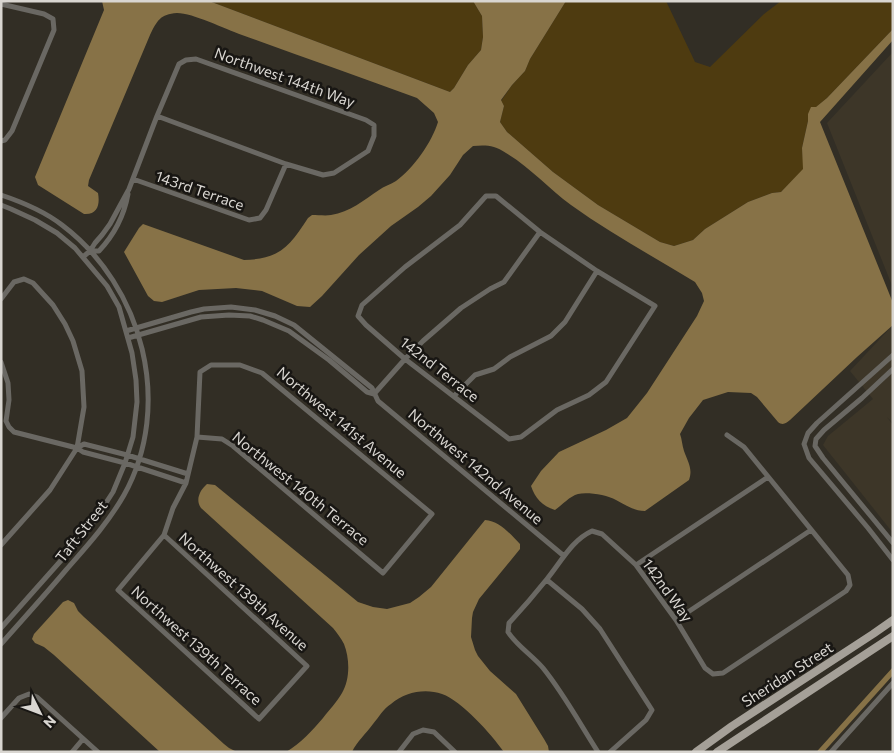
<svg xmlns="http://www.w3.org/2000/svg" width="894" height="753" viewBox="0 0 894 753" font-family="Commissioner,sans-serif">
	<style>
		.built { fill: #3d3628 }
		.green { fill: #4e3b10 }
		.water { fill: #877247 }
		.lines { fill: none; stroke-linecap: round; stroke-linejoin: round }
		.canal { stroke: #877247; stroke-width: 5.5 }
		.minor { stroke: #6a6863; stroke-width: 5 }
		.primary { stroke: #a5a098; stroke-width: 8 }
		.labels { text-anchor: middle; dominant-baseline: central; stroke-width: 5; stroke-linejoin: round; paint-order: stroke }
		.street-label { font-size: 15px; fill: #d9d6d1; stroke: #181613 }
	</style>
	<rect width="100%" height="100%" fill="#322e25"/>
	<path class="built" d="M893,52V288L827,123Z
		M893,325V423L887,417L893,425V533L823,445L828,436L873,399L850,371Z"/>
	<path class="green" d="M209,1H473L482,16L483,37L481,50L468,65L454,88L450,92Z
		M566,1H666L695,62L710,67L764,14L781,1H893V29L827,98L808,114V121L802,148L804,169L781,192L772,193L748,202L705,229L693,240L674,246L660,242L598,205L553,172L507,132L500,122L504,106L501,101L512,85L525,71L530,59Z"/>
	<path class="water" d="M102,1H209L450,92L454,88L468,65L481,50L483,37L482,16L473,1H566L530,59L525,71L512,85L501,100L504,106L500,122L507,132L553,172L598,205L660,242L674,246L693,240L705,229L748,202L772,193L781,192L803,169L802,148L808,121V114L811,107H816L827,98L893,29V40L820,122L893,303V325L857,357L790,420C786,423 783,426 778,422L757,397L751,393L728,392L703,400L689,418L680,434C682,439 682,445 684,451C688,462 693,469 689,480L645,511C634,511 626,505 616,500C607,495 588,492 578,494C570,496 562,505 555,510C542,506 535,498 531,486L541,471L559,452L606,430L627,418L647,393L697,316L704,301L702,293L695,282C654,257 610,233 571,205C549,189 530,167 506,153C494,145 486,145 473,146L463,155L450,175L431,196L418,207L391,226L359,255L322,296L310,307L297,306L262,291L236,288L199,290L162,302L154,301L148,296L124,252L139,228L143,224L244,260C280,259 289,247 308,218L312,215C318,215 326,216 331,215C350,212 364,200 379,190C384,186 390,185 396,181C413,169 432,142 438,122L434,113L417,98C359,77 300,56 242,35C225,29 193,13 177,13C160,14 157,21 150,35L89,180L88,186L98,193C100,204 98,215 84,214L38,185L35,177L104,10Z
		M207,484L215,485L358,602L373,607L387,609L410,603L419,597L431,587L485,520C500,521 511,535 520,544V549L479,599L473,612L472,618L471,637L475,650L478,656L490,671L516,694L544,739L548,746L549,752H504C491,734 462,701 442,694C425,688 405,692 391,704C383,709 379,717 373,724C366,734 357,741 352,752H286C301,743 312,731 323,718C329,710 337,702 342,693C350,680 350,659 344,644C341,638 337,633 333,628L201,508C195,500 200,490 207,484Z
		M68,600L74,603L78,611L84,617L224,744L229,748L237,752H160L54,655L44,647L35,643L32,639L34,634L63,602Z"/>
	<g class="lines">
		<path class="canal" d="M820,752L893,671"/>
		<path class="minor" d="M1,4L44,14L53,19L54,30L12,131L5,140L1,141
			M157,116L286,164
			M1,195C22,202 44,211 62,225C143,286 174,405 124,495C108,523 87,546 66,570C45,595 23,619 1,644
			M486,196H496L540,232L597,271L655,306L606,382L589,395L557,410L521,437L509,439L405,359L366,325L358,316L362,305L405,267L460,225Z
			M1,205L11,209L35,220L57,233L75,248L107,286L119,307L132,353L136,380L137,402L133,437L125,463L113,492L89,529L1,628
			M90,251H99C114,235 124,216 128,194
			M83,257L90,251L95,243L102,235L110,224L129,189L157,116L179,64L186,60L196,59L366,120L374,125V136L368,151L334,173L323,175L286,164L266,210L260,218L249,220L133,179
			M1,299L14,282L24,279L33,283L53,305L65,324L73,341L82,371L84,407L77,448L50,490L1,545
			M126,331L191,312L204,309L231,307L255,310L275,316L294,325L372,388L378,401L564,556
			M128,338L201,317L229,315L250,316L263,320L289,331L329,360L367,392L374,394
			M893,355L817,423L808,433L804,444L809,458L868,528L893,560
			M1,362L8,383L9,400L6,421L9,427L14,432L77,448L83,452L125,463L186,483
			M893,369L862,398L824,430L816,439L815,446L823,458L893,543
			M374,394L405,359L423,341L461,308L490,289L504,282L540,232
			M454,396L475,375L494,369L510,357L551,336L565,322L597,271
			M77,448L84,444L127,455L188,474
			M164,535L307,666L259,719L118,590L164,535L173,508L186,483L197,437L200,372L211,365H240L262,373L432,514L383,573L233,446L222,439L197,437
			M636,565L768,477
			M547,580L582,609L600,629L652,710L646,720L610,752
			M676,620L811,530
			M1,718L19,698L29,694L37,697L98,752
			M72,752L83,739
			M399,752L413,734L423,730L434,732L455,752
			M598,752C580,724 564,694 543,668C532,655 517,646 508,632L509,623C522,609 535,594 547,579C561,562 572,540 592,531L602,534L636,565L676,620L705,668L713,674L723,673L846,591L850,585L848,575L744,447L727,435
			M831,752L893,683"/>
		<path class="primary" d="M696,752L732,726L873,634L893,620
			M717,752L893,636"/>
	</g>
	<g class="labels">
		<g class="street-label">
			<text transform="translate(285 77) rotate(20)">Northwest 144th Way</text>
			<text transform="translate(200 190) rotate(19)">143rd Terrace</text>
			<text transform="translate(440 369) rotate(38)">142nd Terrace</text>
			<text transform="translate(342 422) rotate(40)">Northwest 141st Avenue</text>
			<text transform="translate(476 466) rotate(40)">Northwest 142nd Avenue</text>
			<text transform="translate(301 488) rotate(39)">Northwest 140th Terrace</text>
			<text transform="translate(81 531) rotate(-52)">Taft Street</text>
			<text transform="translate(668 590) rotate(54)">142nd Way</text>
			<text transform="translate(244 591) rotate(42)">Northwest 139th Avenue</text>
			<text transform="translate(197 645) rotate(42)">Northwest 139th Terrace</text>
			<text transform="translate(787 674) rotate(-33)">Sheridan Street</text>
		</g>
	</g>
	<rect width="894" height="753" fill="none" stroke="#d9d6d1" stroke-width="5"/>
	<g transform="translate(40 713) rotate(132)" stroke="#181613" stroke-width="4" paint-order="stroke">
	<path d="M0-4L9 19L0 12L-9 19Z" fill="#d9d6d1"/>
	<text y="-8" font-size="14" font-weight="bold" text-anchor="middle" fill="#d9d6d1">N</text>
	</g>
</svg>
